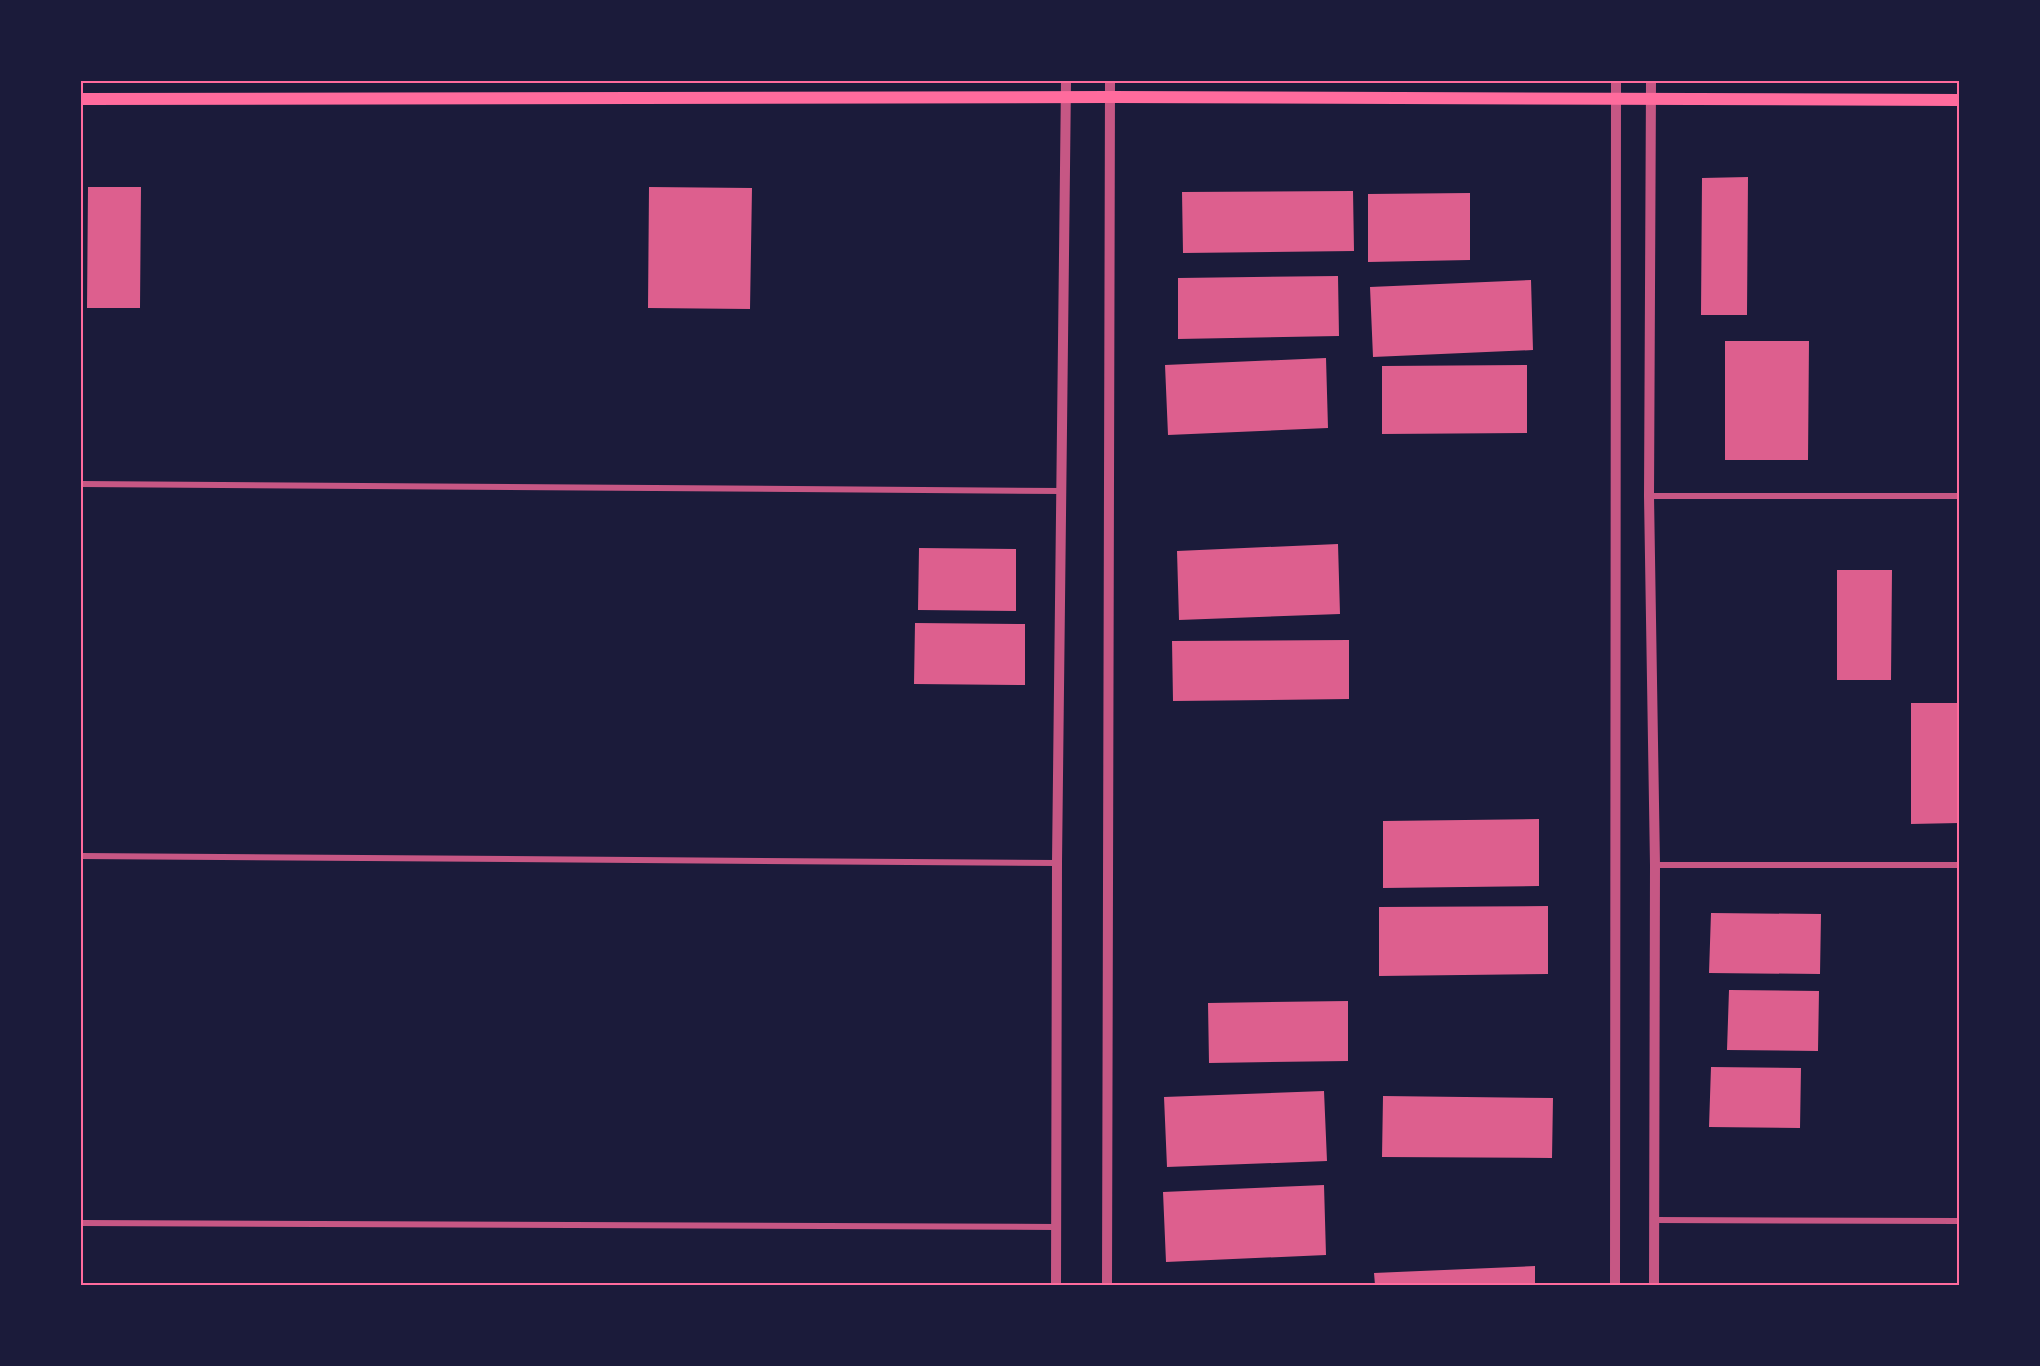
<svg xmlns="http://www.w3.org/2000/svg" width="2040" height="1366" viewBox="0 0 2040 1366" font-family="Lato,sans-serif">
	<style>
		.building { fill: #dd5f8e }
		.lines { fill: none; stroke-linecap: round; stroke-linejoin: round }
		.minor { stroke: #c65784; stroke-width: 6 }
		.tertiary { stroke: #c65784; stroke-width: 10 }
		.secondary { stroke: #ff6b9d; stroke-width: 12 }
		.neatline { fill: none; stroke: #ff6b9d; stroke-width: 2 }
	</style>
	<rect width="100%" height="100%" fill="#1b1b3a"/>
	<path class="building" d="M1748,177L1747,315H1701L1702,178Z
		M88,187H141L140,308H87Z
		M649,187L752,188L750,309L648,308Z
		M1353,191L1354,251L1183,253L1182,192Z
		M1470,193V260L1368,262V194Z
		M1338,276L1339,336L1178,339V278Z
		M1531,280L1533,350L1373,357L1370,287Z
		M1725,341H1809L1808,460H1725Z
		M1326,358L1328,428L1168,435L1165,365Z
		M1527,365V433L1382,434V366Z
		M1338,544L1340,614L1179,620L1177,551Z
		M919,548L1016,549V611L918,610Z
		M1837,570H1892L1891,680H1837Z
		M915,623L1025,624V685L914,684Z
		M1349,640V699L1173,701L1172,641Z
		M1911,703H1959V823L1911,824Z
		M1539,819V886L1383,888V821Z
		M1548,906V974L1379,976V907Z
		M1711,913L1821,914L1820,974L1709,973Z
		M1729,990L1819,991L1818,1051L1727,1050Z
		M1348,1001V1061L1209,1063L1208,1003Z
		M1711,1067L1801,1068L1800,1128L1709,1127Z
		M1324,1091L1327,1161L1167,1167L1164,1097Z
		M1383,1096L1553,1098L1552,1158L1382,1157Z
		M1324,1185L1326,1255L1166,1262L1163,1192Z
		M1535,1266V1285H1375L1374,1273Z"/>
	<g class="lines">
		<path class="minor" d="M81,484L1062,491
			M1649,496H1959
			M81,856L1057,863
			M1655,865H1959
			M1654,1220L1959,1221
			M81,1223L1056,1227"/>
		<path class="tertiary" d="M1651,81L1649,496L1655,865L1654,1285
			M1056,1285L1057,863L1066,81
			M1107,1285L1110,81
			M1615,1285L1616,81"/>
		<path class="secondary" d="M81,99L1110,97L1959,100"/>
	</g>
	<rect width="2040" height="1366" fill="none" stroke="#1b1b3a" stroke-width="165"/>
	<rect x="82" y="82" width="1876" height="1202" class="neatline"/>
</svg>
